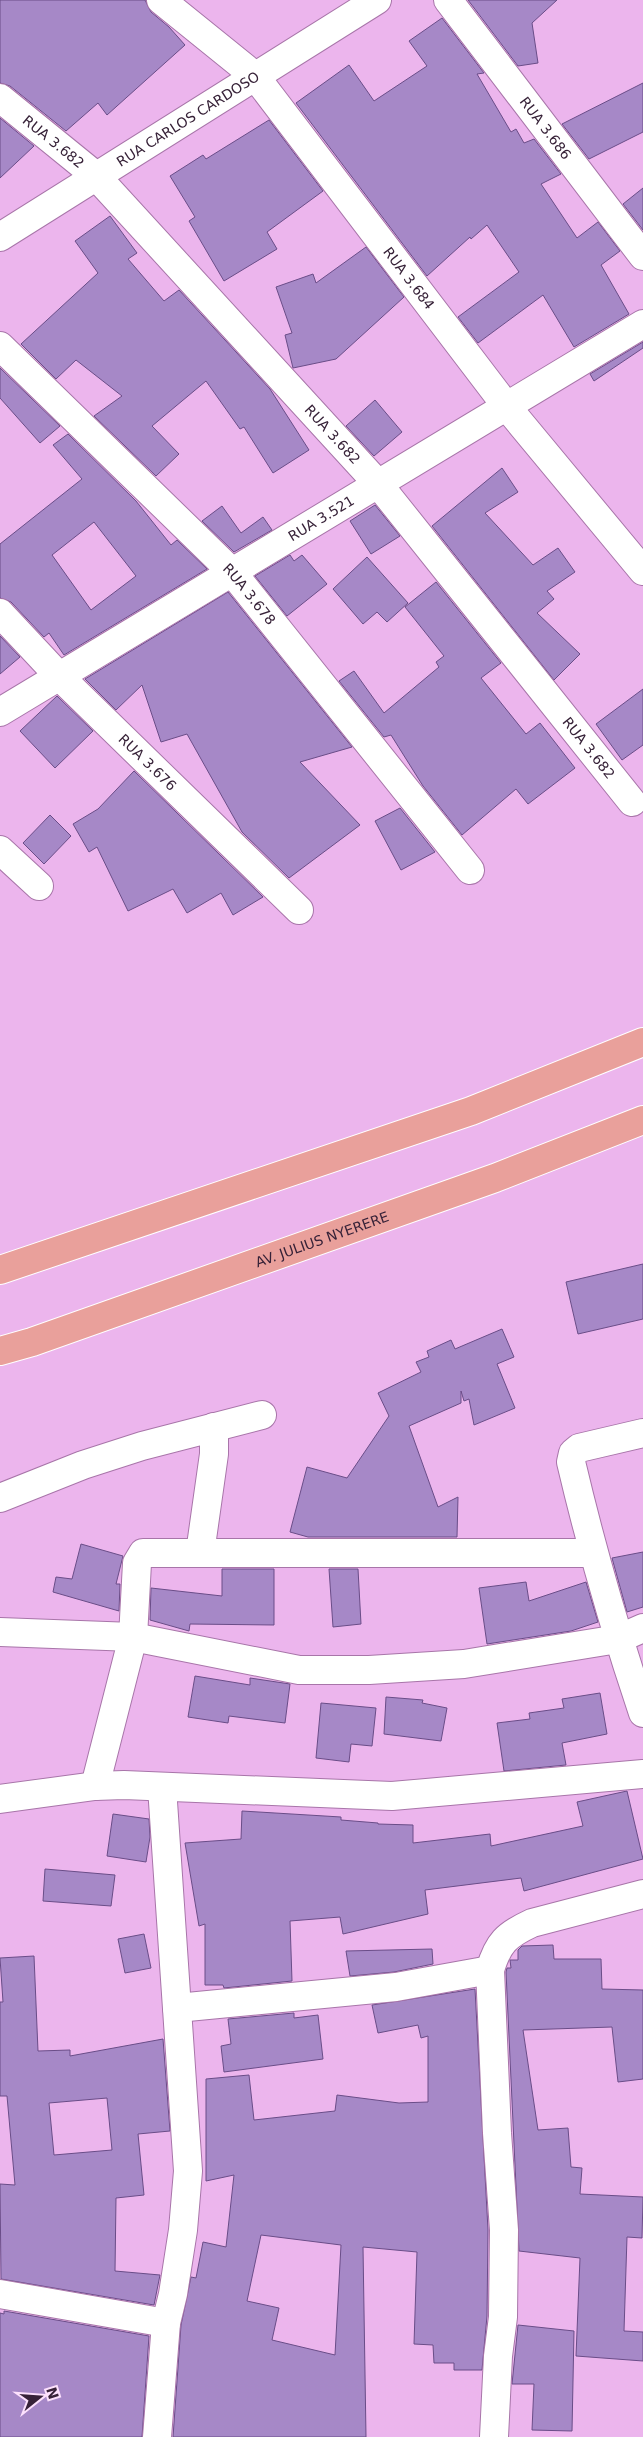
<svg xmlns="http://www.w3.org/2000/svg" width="643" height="2437" viewBox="0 0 643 2437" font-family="'DejaVu Sans',sans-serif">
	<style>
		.building { fill: #a688c7; stroke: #6a4d88; fill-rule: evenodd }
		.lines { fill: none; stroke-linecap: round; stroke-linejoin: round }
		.minor-casing { stroke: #a875a9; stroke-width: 30 }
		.major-casing { stroke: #fff; stroke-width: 30 }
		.minor { stroke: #fff; stroke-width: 28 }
		.major { stroke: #e9a09b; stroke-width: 28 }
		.labels { text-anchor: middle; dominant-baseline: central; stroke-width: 5; stroke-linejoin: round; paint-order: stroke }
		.street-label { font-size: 14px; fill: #372238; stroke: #fde1fd }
	</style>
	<rect width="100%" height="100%" fill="#ecb5ed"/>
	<path class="building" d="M0,0H145L151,12L169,27L185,45L107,115L98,103L66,131L10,86L0,83Z
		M468,0H557L532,23L538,63L518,66Z
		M442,18L484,73L477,74L511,132L516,129L524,143L534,139L561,174L541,184L577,238L598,222L620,251L601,265L629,314L574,347L543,295L478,343L458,317L519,272L487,225L471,239L470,237L427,276L296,103L349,65L374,101L427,66L409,41Z
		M643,83V132L589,159L562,124Z
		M0,118L34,146L0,178Z
		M269,120L323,191L267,232L277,249L224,281L189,221L195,217L170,176L203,155L206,159Z
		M643,188V230L623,204Z
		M110,216L137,253L128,259L164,301L179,290L270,389L309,450L273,473L244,427L240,429L206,381L152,426L179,454L156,476L94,416L122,396L76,360L56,379L21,344L98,273L75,241Z
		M366,247L404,297L336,359L293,368L285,335L292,333L276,287L313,274L316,283Z
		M643,342V348L594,381L590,374Z
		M0,368L60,426L40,443L0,398Z
		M375,400L402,432L374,456L346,426Z
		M68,434L136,501L171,545L177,540L207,569L64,655L49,633L44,637L11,602L0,598V544L82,479L53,445ZM94,522L136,576L91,610L52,555Z
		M502,468L518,492L485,513L533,565L558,548L575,572L547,591L554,599L537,613L580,654L554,680L432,526Z
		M375,505L400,536L371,554L350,521Z
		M222,506L241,533L263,517L272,530L234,552L202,521Z
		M290,555L294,561L302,555L327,584L287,616L255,576Z
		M367,557L408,603L387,622L377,612L363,624L333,589Z
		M436,582L501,663L481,678L526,734L540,723L575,768L528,804L516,789L462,835L423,786L391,735L384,737L339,681L354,671L384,713L439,667L436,662L444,656L405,607Z
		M228,592L352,747L300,762L360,825L289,878L242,832L187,734L161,742L142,685L116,710L85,679Z
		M0,636L20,657L0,674Z
		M643,689V745L622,760L596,724Z
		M57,696L93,731L55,768L20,731Z
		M134,771L263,897L233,915L221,893L187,913L173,889L128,911L97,847L89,852L73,824L98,809Z
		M400,808L435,852L401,870L375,821Z
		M50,815L71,836L44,864L23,843Z
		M643,1264V1319L578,1334L566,1282Z
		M502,1329L514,1357L497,1364L515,1408L474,1425L469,1399L464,1401L461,1391V1403L409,1426L438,1507L458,1497L457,1537H308L290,1532L307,1467L347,1478L389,1416L378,1393L421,1372L416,1362L429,1357L427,1351L451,1340L455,1349Z
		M81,1544L123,1556L116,1584H120L119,1611L53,1592L56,1577L72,1579Z
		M643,1552V1607L627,1612L612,1558Z
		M222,1569H274V1625L190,1624L189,1631L150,1620L151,1588L222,1596Z
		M329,1569H358L361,1624L333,1627Z
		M526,1582L529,1601L586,1582L598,1622L571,1631L487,1644L479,1588Z
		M195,1676L250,1685V1678L290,1684L285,1723L229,1716L228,1723L188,1717Z
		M600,1693L607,1734L562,1743L566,1765L504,1771L497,1723L530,1719L529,1713L564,1708L562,1699Z
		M386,1697L423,1700L422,1703L447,1708L441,1741L384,1734Z
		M321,1703L376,1708L372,1746L351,1744L349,1762L316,1758Z
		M627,1791L643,1859L524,1891L521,1878L425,1890L428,1914L343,1934L340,1917L290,1921L292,1981L224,1988L223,1985H205V1924L199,1926L185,1843L241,1839L242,1811L341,1817V1820L378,1823V1824L413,1825V1843L490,1834L491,1846L583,1826L577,1802Z
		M113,1814L149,1819L150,1837L146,1862L107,1856Z
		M45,1869L115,1875L111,1906L43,1901Z
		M144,1934L151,1968L125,1973L118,1939Z
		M553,1945L554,1959H601L602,1989L643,1990V2079L618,2082L612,2027L523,2030L538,2130L568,2128L571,2167L582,2168L580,2194L643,2197L642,2238L627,2237L624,2331L643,2332V2361L576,2356L580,2258L519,2251L506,1972L507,1968H511L510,1960H518V1950L522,1946Z
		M432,1949L433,1964L394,1972L350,1976L346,1951Z
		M34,1956L38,2051L70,2050V2056L163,2039L170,2131L138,2134L144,2195L116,2198L115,2271L160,2275L154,2305L1,2279L0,2184L15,2185L7,2096H0V2002H3L0,1958ZM107,2098L112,2150L54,2155L49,2103Z
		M475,1989L488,2230L487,2316L482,2370H454V2363H434L433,2345L414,2344L417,2252L363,2247L366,2437H173L181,2325L191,2277L196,2278L203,2242L226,2247L234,2175L206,2181V2079L249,2075L254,2120L335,2111L337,2095L399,2103L428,2102V2036L421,2038L418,2025L378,2033L372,2005ZM261,2235L341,2245L335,2355L272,2340L279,2308L247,2301Z
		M294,2013V2018L318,2015L323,2059L224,2072L221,2046L231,2044L228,2019Z
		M4,2311L149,2336L142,2437H0V2313L4,2314Z
		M518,2325L574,2331L572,2431L532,2430L534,2384H512Z"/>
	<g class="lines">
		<g class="minor-casing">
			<g id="minor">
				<path id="s1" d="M161,0L255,76L507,407L643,571"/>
				<path id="s2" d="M448,0L643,256"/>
				<path id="s3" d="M0,98L96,176L379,485L632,802"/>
				<path id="s4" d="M0,237L377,0"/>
				<path id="s5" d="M0,346L232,572L470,870"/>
				<path id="s6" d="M0,613L58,675L299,910"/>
				<path id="s7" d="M0,712L643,324"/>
				<path d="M0,850L39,886"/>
				<path d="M643,1433L579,1448L573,1453L571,1462C591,1547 615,1630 643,1713"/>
				<path d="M0,1498L83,1465L142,1446L262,1415"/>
				<path d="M200,1553L214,1454V1427"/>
				<path d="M0,1632L133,1637L299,1670H369L464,1664L618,1639L643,1628"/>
				<path d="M95,1786L133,1637L137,1563L143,1553H593"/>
				<path d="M0,1799L95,1786L124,1785L392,1796L643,1774"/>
				<path d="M177,2008L396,1987L490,1970"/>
				<path d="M0,2294L166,2323"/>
				<path d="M157,2437L166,2323L173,2294L183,2230L188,2171L162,1787"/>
				<path d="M494,2437L498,2356L503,2317L504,2230L497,2133L490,1970C498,1943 506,1935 532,1923L643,1894"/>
			</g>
		</g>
		<g class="major-casing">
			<g id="major">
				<path d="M0,1270L471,1111L643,1042"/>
				<path id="s8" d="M0,1351L32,1342L495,1178L643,1120"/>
			</g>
		</g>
		<use href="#minor" class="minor"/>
		<use href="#major" class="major"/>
	</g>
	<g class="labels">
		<g class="street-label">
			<text stroke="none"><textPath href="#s4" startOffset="222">RUA CARLOS CARDOSO</textPath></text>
			<text stroke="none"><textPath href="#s2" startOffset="161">RUA 3.686</textPath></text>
			<text stroke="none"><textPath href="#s3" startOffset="69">RUA 3.682</textPath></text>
			<text stroke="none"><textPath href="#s1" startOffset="375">RUA 3.684</textPath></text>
			<text stroke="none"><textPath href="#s3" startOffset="474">RUA 3.682</textPath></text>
			<text stroke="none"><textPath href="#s7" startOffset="375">RUA 3.521</textPath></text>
			<text stroke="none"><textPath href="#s5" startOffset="352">RUA 3.678</textPath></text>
			<text stroke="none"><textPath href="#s3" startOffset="879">RUA 3.682</textPath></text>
			<text stroke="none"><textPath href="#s6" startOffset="210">RUA 3.676</textPath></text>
			<text stroke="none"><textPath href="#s8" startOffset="341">AV. JULIUS NYERERE</textPath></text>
		</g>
	</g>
	<g transform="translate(40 2397) rotate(73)" stroke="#fde1fd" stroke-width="4" paint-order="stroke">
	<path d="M0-4L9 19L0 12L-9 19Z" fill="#372238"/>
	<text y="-8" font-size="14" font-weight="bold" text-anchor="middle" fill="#372238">N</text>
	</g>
</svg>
